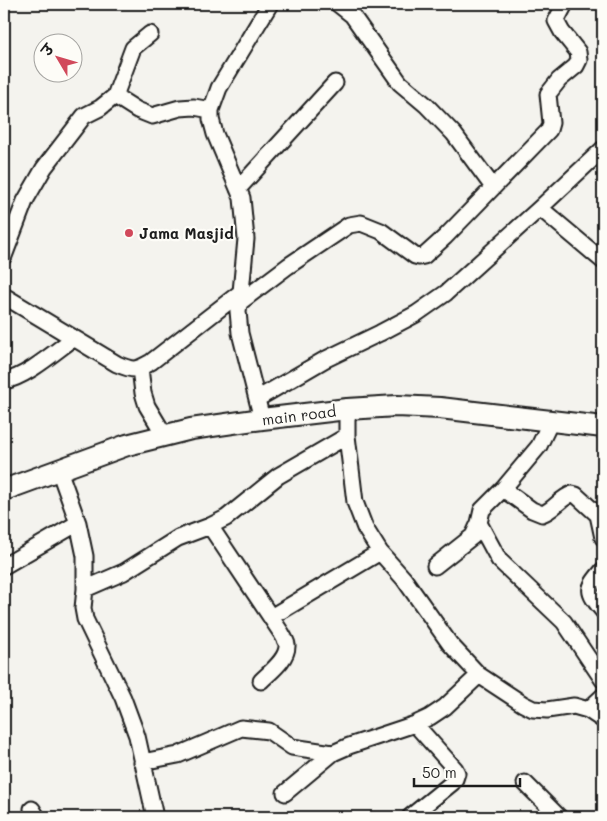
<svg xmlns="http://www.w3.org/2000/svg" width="607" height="821" viewBox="0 0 607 821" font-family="Mali,'Playpen Sans Deva',sans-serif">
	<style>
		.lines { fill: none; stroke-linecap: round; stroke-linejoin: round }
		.minor-casing { stroke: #1c1c1c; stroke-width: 19 }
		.secondary-casing { stroke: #1c1c1c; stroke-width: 24 }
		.minor { stroke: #fdfcf7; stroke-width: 15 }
		.secondary { stroke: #fdfcf7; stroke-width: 20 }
		.poi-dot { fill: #d1495b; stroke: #fdfcf7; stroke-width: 2 }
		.labels { text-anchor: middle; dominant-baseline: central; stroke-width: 4.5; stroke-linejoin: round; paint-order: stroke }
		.poi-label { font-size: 15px; font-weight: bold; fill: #1c1c1c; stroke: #fdfcf7; text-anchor: start }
		.street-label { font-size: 15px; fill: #1c1c1c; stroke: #fdfcf7 }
	</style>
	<rect width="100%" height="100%" fill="#f4f3ee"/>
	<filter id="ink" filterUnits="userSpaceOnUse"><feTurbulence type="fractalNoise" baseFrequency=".02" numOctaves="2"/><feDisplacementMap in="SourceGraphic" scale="10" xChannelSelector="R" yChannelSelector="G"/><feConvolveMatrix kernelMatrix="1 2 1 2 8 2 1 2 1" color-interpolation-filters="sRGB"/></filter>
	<g filter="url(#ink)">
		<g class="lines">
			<g class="minor-casing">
				<path id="minor" d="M338,4L352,15L400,83L426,105L454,134L493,187
					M115,96L133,48L150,34
					M238,189L335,83
					M540,208L603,261
					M4,256L25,201L44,168L84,116L100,108L115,96L137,110L152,116L180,108L194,107L211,110
					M4,296L117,364C134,371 135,371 151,362L241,292
					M239,303L288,266L349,225L361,223L381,231L415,256L419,257L424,256L445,237L549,130L551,123L548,94L559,80L576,66L579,60L578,52L562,32L556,21L565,4
					M140,368L143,393L147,406L165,436
					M4,381C25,378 56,351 74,338
					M257,399L324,360L380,333L416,314L446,293L540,208L603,149
					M347,409V436L355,502L365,528L380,552L404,579L450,644L479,675L523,704L533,709L547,710L574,706L588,710L603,720
					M262,419L240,333L238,311L241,292L246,239L242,198L215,134L211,119V110L219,88L270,4
					M59,470L78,523L85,556V589L83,608L85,619L123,698L137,736L155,817
					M503,489L532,510L542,514C554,510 560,498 572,494L576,495L598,515L603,538
					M479,523L499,560L564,622L603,680
					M210,526L282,634C284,638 287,642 287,645C288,659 270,672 261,681
					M4,566L78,523
					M435,566L473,536L479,523L482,510L503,489L539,446L551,421
					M603,570C586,590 587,591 603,611
					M85,589L124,572L178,538L210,526L226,518L278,476L347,436
					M271,617L380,552
					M588,710L603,696
					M142,762L178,755L241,728L269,731L292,747L333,753
					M525,783L559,817
					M285,793L333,753L349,746L415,724L430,717L445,707L479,675
					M32,809L37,817
					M410,817L452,783L455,779L457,773L455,769L415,724"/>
			</g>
			<g class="secondary-casing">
				<path id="secondary" d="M4,490L127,445L191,429L262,419L347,409L397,406L440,408L603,427"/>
			</g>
			<use href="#minor" class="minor"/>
			<use href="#secondary" class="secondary"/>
		</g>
	</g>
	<circle class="poi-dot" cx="129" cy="233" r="5"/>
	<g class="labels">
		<g class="poi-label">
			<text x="139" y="233">Jama Masjid</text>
		</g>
		<g class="street-label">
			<text transform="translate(299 415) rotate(-7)">main road</text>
		</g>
	</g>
	<rect width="607" height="821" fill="none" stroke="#fdfcf7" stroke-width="20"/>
	<rect x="10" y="10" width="587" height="801" fill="none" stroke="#1c1c1c" stroke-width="2" filter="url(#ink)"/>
	<g transform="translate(58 58) rotate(308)"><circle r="24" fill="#fdfcf7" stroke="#a3a29f"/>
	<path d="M0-4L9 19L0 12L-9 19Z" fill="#d1495b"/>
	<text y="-8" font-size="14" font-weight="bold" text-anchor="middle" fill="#1c1c1c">उ</text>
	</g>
	<path d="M414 778v8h106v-8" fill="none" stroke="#1c1c1c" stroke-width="2.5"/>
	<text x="422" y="778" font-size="15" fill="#1c1c1c" stroke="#fdfcf7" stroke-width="4" paint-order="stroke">50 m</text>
</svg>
